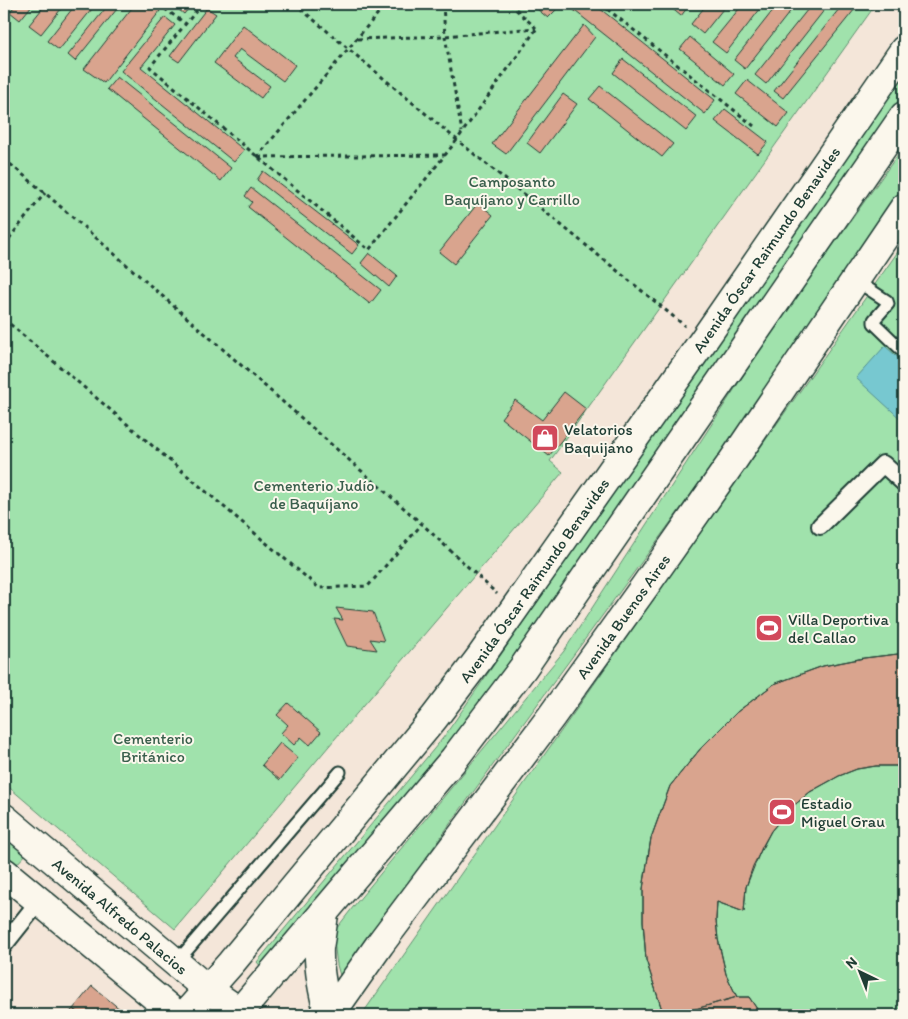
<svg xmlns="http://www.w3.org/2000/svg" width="908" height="1019" viewBox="0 0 908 1019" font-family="Itim,sans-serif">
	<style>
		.green { fill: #a0e2ac; stroke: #609070 }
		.water { fill: #77c8d0; stroke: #549092 }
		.building { fill: #d9a48e; stroke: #1f3d34 }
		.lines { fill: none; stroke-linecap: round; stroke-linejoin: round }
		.service-casing { stroke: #1f3d34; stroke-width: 15 }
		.pedestrian-casing { stroke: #1f3d34; stroke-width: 20 }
		.tertiary-casing { stroke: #1f3d34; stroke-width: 31 }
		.primary-casing { stroke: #1f3d34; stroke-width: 31 }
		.path { stroke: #1f3d34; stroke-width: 3; stroke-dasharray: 4 4; stroke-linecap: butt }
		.service { stroke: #fbf7ec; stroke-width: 11 }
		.pedestrian { stroke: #fbf7ec; stroke-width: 16 }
		.tertiary { stroke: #fbf7ec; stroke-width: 28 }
		.primary { stroke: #fbf7ec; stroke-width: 28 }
		.labels { text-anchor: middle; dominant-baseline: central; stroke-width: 4; stroke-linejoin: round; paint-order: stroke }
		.park-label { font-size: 16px; fill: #395e4c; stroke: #fbf7ec }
		.street-label { font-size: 16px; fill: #1f3d34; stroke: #fbf7ec }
		.poi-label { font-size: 16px; fill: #1f3d34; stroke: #fbf7ec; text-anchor: start }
	</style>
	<rect width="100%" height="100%" fill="#f4e6d9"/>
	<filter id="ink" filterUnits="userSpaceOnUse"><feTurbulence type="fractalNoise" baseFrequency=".02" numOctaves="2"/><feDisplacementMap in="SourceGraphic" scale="10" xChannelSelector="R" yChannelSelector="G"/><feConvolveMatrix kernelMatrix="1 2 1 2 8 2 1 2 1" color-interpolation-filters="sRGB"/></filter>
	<g filter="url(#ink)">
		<path class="green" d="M4,4H876L550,461L563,472L334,740L175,929L4,783Z
			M904,74V100L789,266L458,734L262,968L257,962L443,738Z
			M904,146V187L811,327L673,519L452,821L341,979L337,965L333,933L357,902L564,651L775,327Z
			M904,243V1015H366L363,1013Z
			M4,830L29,851L14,867L4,858Z"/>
		<path class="water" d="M885,346L904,363V422L856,378Z"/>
		<path class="building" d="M16,4H33L20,20L10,12Z
			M46,4H65L41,34L29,25Z
			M76,4H96L59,50L47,41Z
			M109,4H121L75,61L68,55Z
			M135,4H151L160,11L104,83L84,69Z
			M174,4H192L184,14L173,5Z
			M531,4H557L560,6L548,18Z
			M566,4H594L715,100L705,114Z
			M670,4H690L681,16L669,6Z
			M707,4H727L703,34L691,24Z
			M743,4H764L726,53L712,42Z
			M778,4H796L745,69L734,60Z
			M812,4H829L766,84L755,75Z
			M843,4H859L783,98L774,91Z
			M207,8L216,14L179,62L170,56Z
			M165,17L175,25L141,67L244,150L234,162L121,71Z
			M243,25L295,65L283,81L240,49L233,58L270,86L261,98L214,63Z
			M584,25L595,37L506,154L492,144Z
			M690,37L734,74L725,85L680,49Z
			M623,59L697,117L686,131L613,73Z
			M117,77L231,168L221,181L107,89Z
			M747,80L789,113L778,127L736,94Z
			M600,86L673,144L662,157L589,99Z
			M563,94L577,104L540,153L527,143Z
			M725,109L768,142L758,154L715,121Z
			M263,171L359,245L352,254L257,180Z
			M251,188L381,290L370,304L248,207L252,202L245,196Z
			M478,203L493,215L454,264L439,252Z
			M369,253L397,276L389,287L361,263Z
			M564,392L586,409L549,456L501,418L515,400L542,420Z
			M336,608L373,612L384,641L370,639L377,650L347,646L334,619L343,620Z
			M898,654L904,655V766H876L857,769L839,776L810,792L791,808L780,820L771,831L762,847L746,887L744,912L717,902L716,920L718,939L726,974L737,997H749L761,1015H665L662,1010L646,960L643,921V889L651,838L670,786L701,748L737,712L774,684L823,666L864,658Z
			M898,654L904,655V766H876L857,769L839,776L810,792L791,808L771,831L753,866L746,887L744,912L717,902L716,920L718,939L726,974L737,997L675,1015H665L662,1010L646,960L643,921V889L651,838L670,786L701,748L737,712L774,684L823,666L864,658Z
			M288,703L321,732L310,745L301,737L294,745L281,733L288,725L277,715Z
			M280,743L298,758L280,780L262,765Z
			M92,986L121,1010L117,1015H80L73,1009Z
			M737,997H749L761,1015H675Z
			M73,1009L80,1015H67Z"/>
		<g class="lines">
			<g class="service-casing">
				<path id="service" d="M855,280L887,301L888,304L874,320V323L904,352
					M176,963L340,772"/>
			</g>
			<g class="pedestrian-casing">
				<path id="pedestrian" d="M820,526L883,464L904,483
					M4,945L39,901"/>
			</g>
			<g class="tertiary-casing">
				<g id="tertiary">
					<path id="s1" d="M330,1015L380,944L551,717L645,586L732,462L904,208"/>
				</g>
			</g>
			<g class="primary-casing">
				<g id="primary">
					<path id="s2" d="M4,818L207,989L240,1012"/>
					<path d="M4,872L177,1015"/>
					<path d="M324,912C323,924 321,936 319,948C318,971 323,993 329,1015"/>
					<path id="s3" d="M185,1015L231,963L434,718L479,659L703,341L904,50"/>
					<path d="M237,1015L454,759L523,668L904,116"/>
				</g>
			</g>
			<path class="path" d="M158,4L186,24
				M202,4L150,67L369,250L457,140L537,28
				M295,4L457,140L685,326
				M373,4L381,10
				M443,4L445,36L462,132
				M510,4L536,28
				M601,4L754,126
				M358,39L445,36L536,28
				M257,157L386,4
				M258,157L445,155
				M4,159L45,193L422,524L497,594
				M4,245L45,193
				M4,319L319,588L368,586L422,524"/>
			<use href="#service" class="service"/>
			<use href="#pedestrian" class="pedestrian"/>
			<use href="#tertiary" class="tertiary"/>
			<use href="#primary" class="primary"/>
		</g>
	</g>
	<defs>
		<g id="shop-square" transform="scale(1.4375)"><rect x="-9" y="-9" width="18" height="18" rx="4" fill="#d1495b" stroke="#fbf7ec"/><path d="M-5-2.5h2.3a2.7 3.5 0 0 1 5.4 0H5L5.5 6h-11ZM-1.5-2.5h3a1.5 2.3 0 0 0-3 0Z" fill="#fff"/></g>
		<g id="stadium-square" transform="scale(1.4375)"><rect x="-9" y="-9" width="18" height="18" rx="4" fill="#d1495b" stroke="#fbf7ec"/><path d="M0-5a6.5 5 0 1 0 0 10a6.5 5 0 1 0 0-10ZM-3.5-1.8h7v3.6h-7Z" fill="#fff"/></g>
	</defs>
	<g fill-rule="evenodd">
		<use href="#shop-square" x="545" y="438"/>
		<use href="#stadium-square" x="769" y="628"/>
		<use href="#stadium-square" x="782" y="812"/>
	</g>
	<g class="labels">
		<g class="park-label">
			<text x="512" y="181">Camposanto<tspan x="512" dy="18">Baquíjano y Carrillo</tspan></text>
			<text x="314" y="485">Cementerio Judío<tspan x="314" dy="18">de Baquíjano</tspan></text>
			<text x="153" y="738">Cementerio<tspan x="153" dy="18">Británico</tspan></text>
		</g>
		<g class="street-label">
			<text stroke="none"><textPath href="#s3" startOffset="962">Avenida Óscar Raimundo Benavides</textPath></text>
			<text stroke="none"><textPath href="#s3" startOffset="558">Avenida Óscar Raimundo Benavides</textPath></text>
			<text stroke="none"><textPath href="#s1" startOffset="495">Avenida Buenos Aires</textPath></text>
			<text stroke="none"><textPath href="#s2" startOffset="152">Avenida Alfredo Palacios</textPath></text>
		</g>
		<g class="poi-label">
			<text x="564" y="429">Velatorios<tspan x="564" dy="18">Baquijano</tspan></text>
			<text x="788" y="619">Villa Deportiva<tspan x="788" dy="18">del Callao</tspan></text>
			<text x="801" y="803">Estadio<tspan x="801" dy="18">Miguel Grau</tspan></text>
		</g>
	</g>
	<rect width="908" height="1019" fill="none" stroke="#fbf7ec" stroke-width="20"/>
	<rect x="10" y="10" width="888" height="999" fill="none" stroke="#1f3d34" stroke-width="2" filter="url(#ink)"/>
	<g transform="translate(860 972) rotate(317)" stroke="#fbf7ec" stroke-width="4" paint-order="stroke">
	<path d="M0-4L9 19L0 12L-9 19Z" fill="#1f3d34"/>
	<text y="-8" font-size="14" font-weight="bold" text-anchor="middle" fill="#1f3d34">N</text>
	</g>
</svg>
